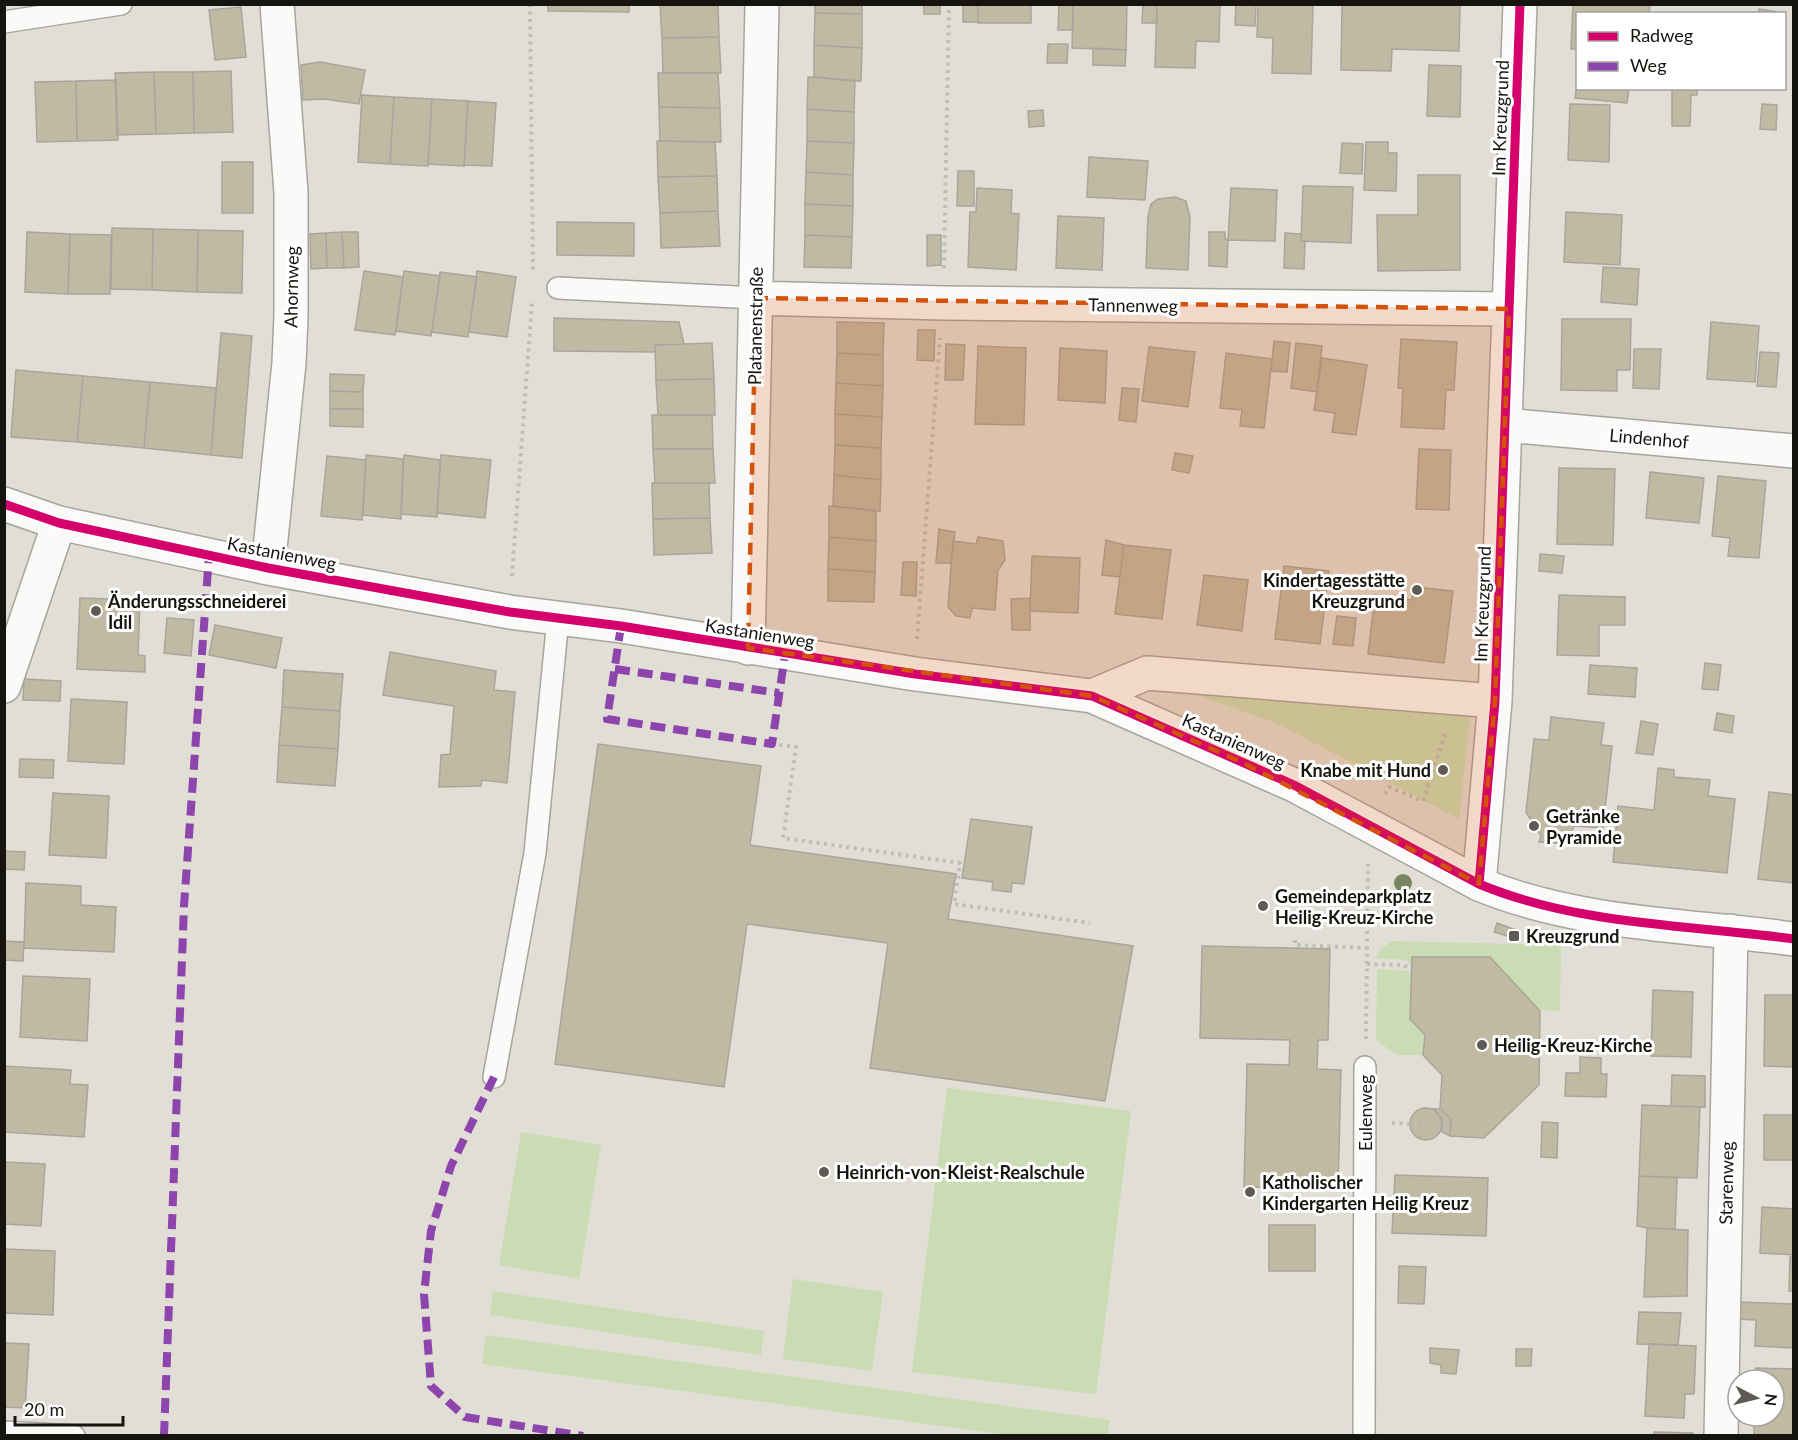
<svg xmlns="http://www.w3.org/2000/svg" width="1798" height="1440" viewBox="0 0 1798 1440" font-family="Lato,sans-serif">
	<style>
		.green { fill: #c9dcb3 }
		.building { fill: #c1baa3; stroke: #a7a59d; stroke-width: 1.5 }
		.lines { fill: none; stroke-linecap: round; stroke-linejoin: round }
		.lane-casing { stroke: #a7a49d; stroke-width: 24 }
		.street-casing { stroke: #a7a49d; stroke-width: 36 }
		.path { stroke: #bebdba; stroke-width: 4; stroke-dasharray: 3 4.5; stroke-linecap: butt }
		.lane { stroke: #fafaf9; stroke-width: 21 }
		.street { stroke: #fafaf9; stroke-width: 33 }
		.quiet { stroke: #8e44ad; stroke-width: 8; stroke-dasharray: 15 8; stroke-linecap: butt }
		.cycleway-casing { stroke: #fff; stroke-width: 13 }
		.cycleway { stroke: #d6006c; stroke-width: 9 }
		.tree { fill: #788560 }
		.marked { fill: #d3520c; fill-opacity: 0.2; stroke: #d3520c; stroke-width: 4.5; stroke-dasharray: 12 8; stroke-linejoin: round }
		.poi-dot { fill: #5d5b54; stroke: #fff; stroke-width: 2 }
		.labels { text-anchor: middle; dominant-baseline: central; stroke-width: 6; stroke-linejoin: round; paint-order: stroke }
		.street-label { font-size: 18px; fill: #16140e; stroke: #fff }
		.poi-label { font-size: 18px; font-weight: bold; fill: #16140e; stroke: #fff; text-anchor: start }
	</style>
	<rect width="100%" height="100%" fill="#e1ded5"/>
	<path class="green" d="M1197,695L1470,717L1459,819L1276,723Z
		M1392,941L1561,945L1560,1011L1539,1010L1490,957H1412L1411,965L1408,964V960L1376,958L1381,949Z
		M1377,969L1408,971L1411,974L1410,1019L1425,1035L1423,1055H1397L1376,1040Z
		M947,1088L1131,1111L1096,1394L912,1372Z
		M521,1132L601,1145L579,1279L499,1265Z
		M793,1279L883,1292L872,1371L783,1359Z
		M493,1291L764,1331L761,1355L490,1315Z
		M486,1335L1110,1420L1107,1435H1008L482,1364Z"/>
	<path class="building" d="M548,4H629V12L548,11Z
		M660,4H718L719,37L662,38Z
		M815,4H862V14L815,13Z
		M924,4H940V14H924Z
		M963,4H978V22H963Z
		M978,4H1031V23H978Z
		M1059,4H1073V30H1058Z
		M1073,4H1127L1126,50L1072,48Z
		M1143,4H1157V23H1142Z
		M1157,4H1220L1219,42L1196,41L1195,68L1155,67Z
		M1236,4H1256L1255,26L1235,25Z
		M1258,4H1313L1311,74L1272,73L1273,38L1257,37Z
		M1342,4H1460L1459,51L1392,49L1391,71L1341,70Z
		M1573,4H1650L1649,14H1578V49H1571Z
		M241,7L246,57L215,60L209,10Z
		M1759,9L1778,12V14H1758Z
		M815,13L862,14V48L814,45Z
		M719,37L721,73H663L662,38Z
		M1048,44H1068L1067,63H1047Z
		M814,45L862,48L861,81L814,77Z
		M1093,48L1126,50L1125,66L1093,65Z
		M320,62L365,70L359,104L324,99L303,100L301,65Z
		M1429,65L1461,66L1460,117L1427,116Z
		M231,71L233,132L194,133L193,72Z
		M154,72L156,134L117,135L115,73Z
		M154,72H193L194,133L156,134Z
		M658,73H718L720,108L659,107Z
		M808,77L855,81L854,112L807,109Z
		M1578,78V88L1629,89L1627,103L1575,98Z
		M116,80L118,140L77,141L76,81Z
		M76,81L77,141L37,142L35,82Z
		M1672,88H1697V95H1691L1690,126H1672Z
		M362,95L394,97L390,164L358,162Z
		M394,97L432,99L428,166L390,164Z
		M432,99L468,101L464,166L428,164Z
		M468,101L496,103L492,166L464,165Z
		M1570,104L1610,105L1609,162L1568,160Z
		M1762,104L1777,105L1776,130L1760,129Z
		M659,107L720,108L721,142L660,141Z
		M807,109L854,112V143L807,141Z
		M1043,110L1044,126L1029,127L1028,111Z
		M657,141L715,142L717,176L658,177Z
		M807,141L854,143L853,175L806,172Z
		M1366,142H1388V153H1397L1396,191L1364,190Z
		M1342,143L1363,144L1362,174L1340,173Z
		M1089,157L1148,161L1145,200L1087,197Z
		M222,162H253V213H222Z
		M958,171H974V206H957Z
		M806,172L853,175V206L805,204Z
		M1418,175H1460V270L1378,271L1377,215H1418Z
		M717,176L718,211L660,213L658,177Z
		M1303,186L1353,187L1351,243L1301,241Z
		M977,188L1012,190L1011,213L1019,214L1016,270L968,267L970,212H976Z
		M1231,188L1277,190L1275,241L1228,240Z
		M1175,197L1186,201L1190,217L1188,270L1146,268L1148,216L1151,204L1158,199Z
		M805,204L853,206L852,237L805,235Z
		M718,211L720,246L661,248L660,213Z
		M1566,212L1622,215L1620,265L1564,262Z
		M1058,216L1104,218L1102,270L1056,268Z
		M557,222L634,223V256L557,255Z
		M112,228L153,229L152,290L111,289Z
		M153,229L198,230L197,292L152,290Z
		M198,230L243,231L242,293L197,292Z
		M27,232L70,234L68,294L25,292Z
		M342,232H358L359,267L344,268Z
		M342,232L344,268H327L326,233Z
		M1209,232H1225V239H1228L1227,267L1209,266Z
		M326,233L327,268L311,269L310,234Z
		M1285,233L1301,234V241H1305L1304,269L1284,268Z
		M70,234L111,235L110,294H68Z
		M805,235L852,237L851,268L804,267Z
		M927,235H941V265L927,266Z
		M1603,267L1639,269L1637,305L1601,302Z
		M364,271L403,277L395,335L355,330Z
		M404,271L440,276L431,336L396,331Z
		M477,271L516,277L507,337L469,332Z
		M440,272L477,277L468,337L432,332Z
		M554,318L679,322L684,344L655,345V352L554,351Z
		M1562,319H1631L1630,370H1617V391L1561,390Z
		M837,322L884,323L883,355L837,353Z
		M1711,322L1759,326L1755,382L1707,379Z
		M918,330H935L934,361L917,360Z
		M221,333L252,336L242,458L211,455Z
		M1401,339L1457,342L1454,390H1446L1444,429L1401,427L1403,388H1398Z
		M1274,341L1290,343L1287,372L1271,371Z
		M712,343L714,379L656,380L655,345Z
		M1296,343L1322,346L1317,392L1291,388Z
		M946,344L965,345L963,380H945Z
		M978,346L1026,348L1024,425L975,424Z
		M1149,347L1195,352L1188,407L1142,401Z
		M1060,348L1107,351L1105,403L1058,400Z
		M1634,349H1661L1659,389L1633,388Z
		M1760,352L1779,353L1776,387L1757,386Z
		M837,353L883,355V386L836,383Z
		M1226,353L1272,359L1264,428L1240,426L1242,410L1220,408Z
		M1322,358L1367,365L1356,435L1332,432L1335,413L1314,410Z
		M16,370L83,376L77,442L11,437Z
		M330,374L364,375L363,392L330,391Z
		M83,376L150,382L144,448L77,442Z
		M714,379L715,415H658L656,380Z
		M150,382L216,388L211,455L144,448Z
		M836,383L883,386L882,417L835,414Z
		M1122,388L1139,389L1136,422L1119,420Z
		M330,391L363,392V409H330Z
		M330,409H363V427L330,426Z
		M835,414L882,417L881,448L835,445Z
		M652,415H712L713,449H653Z
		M835,445L881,448V480L834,475Z
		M653,449H713L715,483H655Z
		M1419,449L1451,450L1449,510L1416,509Z
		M1175,453L1193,456L1189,473L1172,470Z
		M366,455L403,459L401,519L363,515Z
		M404,455L440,460L437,517L401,514Z
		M441,455L491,460L485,518L437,513Z
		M327,456L366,460L362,520L321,516Z
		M1559,468L1615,469L1613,545L1557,544Z
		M1650,472L1704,478L1699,523L1646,518Z
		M834,475L881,480L880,511L833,506Z
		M1718,476L1766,481L1759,558L1728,556L1730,538L1712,536Z
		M652,483H709L710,518L653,519Z
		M829,506L876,511V541L829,537Z
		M710,518L712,553L654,555L653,519Z
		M939,529L955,532L951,563H936Z
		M829,537L876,541L875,572L828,569Z
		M978,537L1003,541L1005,560L998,570L995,610L972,608L970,618L956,616L948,607L953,541L976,544Z
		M1106,540L1124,545L1120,577L1102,575Z
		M1124,545L1171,550L1162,619L1115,614Z
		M1540,554L1564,556L1562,573L1539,571Z
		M1032,556L1080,558L1078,613L1030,611Z
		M903,562H917L916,596L901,595Z
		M1284,566L1329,571L1320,644L1275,639Z
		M828,569L875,572L874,602L828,601Z
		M1204,575L1248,580L1242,631L1197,625Z
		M1414,587L1453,591L1444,663L1368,654L1375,595L1412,600Z
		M1559,595L1625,597V625H1599V656L1557,655Z
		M80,598L140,600L138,655L145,656V672L77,669Z
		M1030,598V630H1012L1011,599Z
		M1337,616L1356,618L1353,646L1333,644Z
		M167,618L194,620L191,656L164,653Z
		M215,625L282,638L276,668L209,655Z
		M390,652L496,671L494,690L515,692L507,783L482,780L481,786L439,787L441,755L450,754L454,706L383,695Z
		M1705,663L1721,665L1718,690L1702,689Z
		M1590,665L1637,668L1635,697L1588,694Z
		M284,670L343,674L340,711L282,707Z
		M24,679L61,681L60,701L23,700Z
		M71,699L127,702L124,764L68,761Z
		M282,707L340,711L338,749L279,745Z
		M1717,713L1734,716L1732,733L1714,730Z
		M1551,717L1604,723L1601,745L1612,746L1603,828L1573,826L1571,844L1539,842L1541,836L1526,812L1534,739L1549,740Z
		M1641,721L1658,724L1653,755L1636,753Z
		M598,744L761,766L750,845L956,874L948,919L1133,946L1105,1101L870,1068L888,943L747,924L724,1087L555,1064Z
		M279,745L338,749L335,786L277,782Z
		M20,759L54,760L53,778L19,777Z
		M1658,768L1674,770V777L1710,780L1708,796L1735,799L1727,873L1613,862L1618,806L1654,810Z
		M1769,792L1794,795V883L1758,879Z
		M53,793L109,796L106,858L49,855Z
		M971,819L1032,827L1024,884L1012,883L1011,892L992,890L993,882L962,878Z
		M4,851L25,852L24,870L4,869Z
		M26,883L81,886V905L116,907L114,952L24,948Z
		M1497,923L1516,930L1514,938L1494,932Z
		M4,941L24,942L23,961L4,960Z
		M1202,946L1330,949L1328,1040H1318L1317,1069L1341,1070L1338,1189L1244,1187L1247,1064L1289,1065L1290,1040L1200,1038Z
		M1412,957H1490L1540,1011L1539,1085L1484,1138L1450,1136L1451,1119L1440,1109L1442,1075L1423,1055L1425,1035L1410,1019Z
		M23,976L90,979L87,1041L20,1037Z
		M1653,990L1693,992L1691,1057L1651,1056Z
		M1765,995H1794V1067L1764,1066Z
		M1580,1057L1601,1058V1074H1607L1606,1097L1565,1096L1566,1073H1580Z
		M4,1066L71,1070L70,1084L88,1085L84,1137L4,1132Z
		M1672,1075L1705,1076V1107L1671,1106Z
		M1642,1105L1700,1107L1697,1178L1639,1176Z
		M1410 1124a16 16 0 1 1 32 0a16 16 0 1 1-32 0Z
		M1433,1109H1440L1451,1119L1450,1136L1441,1131L1442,1118Z
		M1764,1115H1794V1160H1764Z
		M1542,1122L1558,1123L1557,1158L1541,1157Z
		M4,1162L45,1164L41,1226L4,1224Z
		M1395,1175L1488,1178L1486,1236L1392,1233Z
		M1639,1176L1677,1178L1675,1229L1647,1228L1637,1226Z
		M1762,1207L1794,1209V1255L1760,1253Z
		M1269,1225H1315V1271H1269Z
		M1647,1228L1688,1230L1687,1296L1644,1297Z
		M4,1249L55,1251L53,1315L4,1313Z
		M1790,1257H1794V1291H1789Z
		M1399,1266L1426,1267L1424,1304L1398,1303Z
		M1737,1302L1794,1304V1348L1755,1346L1756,1320L1736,1319Z
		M1639,1312L1681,1313L1678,1345L1637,1344Z
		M4,1343L29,1344L25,1408L4,1407Z
		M1649,1344L1696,1346L1694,1394H1685L1684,1418L1645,1416Z
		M1430,1348L1459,1350L1456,1374L1441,1373V1365L1430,1363Z
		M1516,1349H1532L1531,1366H1516Z
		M1756,1368L1794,1369V1436H1754V1416H1774V1380H1755Z
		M1654,1432L1693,1433V1436H1654Z"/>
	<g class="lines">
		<g class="lane-casing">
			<path id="lane" d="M4,22L121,4
				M558,288L756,298
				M494,1077L535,853L558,619
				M4,1432L74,1436
				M1364,1436L1365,1067"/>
		</g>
		<g class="street-casing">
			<path id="street" d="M756,298L943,303L1509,309
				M1505,425L1794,451
				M4,504L59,523L268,568L510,612L621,626L915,674L1092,696L1294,785L1479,884C1577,925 1689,925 1794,939
				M268,568L289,363L291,316V193L277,4
				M748,648L762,4
				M4,686L59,523
				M1092,696L1147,673L1495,701
				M1479,884L1495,701L1520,4
				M1721,1436L1731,931"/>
		</g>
		<path class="path" d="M530,4L533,274
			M944,268L949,4
			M512,576L532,302
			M917,639L940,338
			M772,744L796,747L783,838L960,863L954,904L1090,923
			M1385,794L1389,787L1423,801L1446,731
			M1295,940V945L1367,948
			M1367,964L1403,965L1411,969
			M1366,1039L1368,864
			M1392,1123L1450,1126"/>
		<use href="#lane" class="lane"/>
		<use href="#street" class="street"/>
		<path class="quiet" d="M621,626L607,719L772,744L785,654
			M615,669L779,693
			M494,1077L451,1166L431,1231L424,1294L431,1386L465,1417L583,1436
			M164,1436L184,906L209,555"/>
		<g class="cycleway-casing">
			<path id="cycleway" d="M4,504L59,523L268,568L510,612L621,626L915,674L1092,696L1294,785L1479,884C1577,925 1689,925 1794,939
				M1479,884L1495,701L1520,4"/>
		</g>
		<use href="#cycleway" class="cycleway"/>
	</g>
	<circle class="tree" cx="1403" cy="883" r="9"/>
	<path class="marked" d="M756,298L1509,309L1495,701L1479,884L1239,761L1092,696L748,648Z"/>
	<g class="poi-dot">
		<circle cx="1417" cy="590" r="6"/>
		<circle cx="96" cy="611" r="6"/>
		<circle cx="1443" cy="770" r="6"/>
		<circle cx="1534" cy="826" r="6"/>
		<circle cx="1263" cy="906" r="6"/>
		<rect x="1508" y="930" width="12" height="12" rx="3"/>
		<circle cx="1482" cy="1045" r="6"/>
		<circle cx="824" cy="1172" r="6"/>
		<circle cx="1250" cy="1192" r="6"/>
	</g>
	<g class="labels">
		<g class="street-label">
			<text transform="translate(1500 118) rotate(-88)">Im Kreuzgrund</text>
			<text transform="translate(291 287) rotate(-89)">Ahornweg</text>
			<text transform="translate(1133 305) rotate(1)">Tannenweg</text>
			<text transform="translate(755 326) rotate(-89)">Platanenstraße</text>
			<text transform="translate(1649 438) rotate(5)">Lindenhof</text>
			<text transform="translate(282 553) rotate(11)">Kastanienweg</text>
			<text transform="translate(1482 604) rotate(-88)">Im Kreuzgrund</text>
			<text transform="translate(760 633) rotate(9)">Kastanienweg</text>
			<text transform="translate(1234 741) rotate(24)">Kastanienweg</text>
			<text transform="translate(1365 1113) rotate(-90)">Eulenweg</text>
			<text transform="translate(1726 1183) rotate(-89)">Starenweg</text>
		</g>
		<g class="poi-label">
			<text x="1405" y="580" text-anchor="end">Kindertagesstätte<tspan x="1405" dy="21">Kreuzgrund</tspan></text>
			<text x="108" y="601">Änderungsschneiderei<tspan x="108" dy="21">Idil</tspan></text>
			<text x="1431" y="770" text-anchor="end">Knabe mit Hund</text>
			<text x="1546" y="816">Getränke<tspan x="1546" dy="21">Pyramide</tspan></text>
			<text x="1275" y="896">Gemeindeparkplatz<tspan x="1275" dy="21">Heilig-Kreuz-Kirche</tspan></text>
			<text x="1526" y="936">Kreuzgrund</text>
			<text x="1494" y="1045">Heilig-Kreuz-Kirche</text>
			<text x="836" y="1172">Heinrich-von-Kleist-Realschule</text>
			<text x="1262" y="1182">Katholischer<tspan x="1262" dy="21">Kindergarten Heilig Kreuz</tspan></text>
		</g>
	</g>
	<rect width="1798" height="1440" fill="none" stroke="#16140e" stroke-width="12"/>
	<rect x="1576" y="12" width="210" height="78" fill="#ffffff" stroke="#a2a19f" stroke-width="1.5"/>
	<rect x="1588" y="32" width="30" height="9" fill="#d6006c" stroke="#a2a19f" stroke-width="1.5"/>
	<text x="1630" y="42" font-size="18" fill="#16140e">Radweg</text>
	<rect x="1588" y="62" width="30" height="9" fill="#8e44ad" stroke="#a2a19f" stroke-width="1.5"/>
	<text x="1630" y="72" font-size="18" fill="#16140e">Weg</text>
	<g transform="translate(1756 1398) rotate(97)"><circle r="28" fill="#ffffff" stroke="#a2a19f" stroke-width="1.5"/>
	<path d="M0-4.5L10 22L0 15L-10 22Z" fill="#5d5b54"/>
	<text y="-9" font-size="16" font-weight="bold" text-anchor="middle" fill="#16140e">N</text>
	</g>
	<path d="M15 1416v9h108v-9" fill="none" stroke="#16140e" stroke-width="3"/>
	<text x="24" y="1416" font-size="18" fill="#16140e" stroke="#ffffff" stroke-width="4.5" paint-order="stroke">20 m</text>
</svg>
